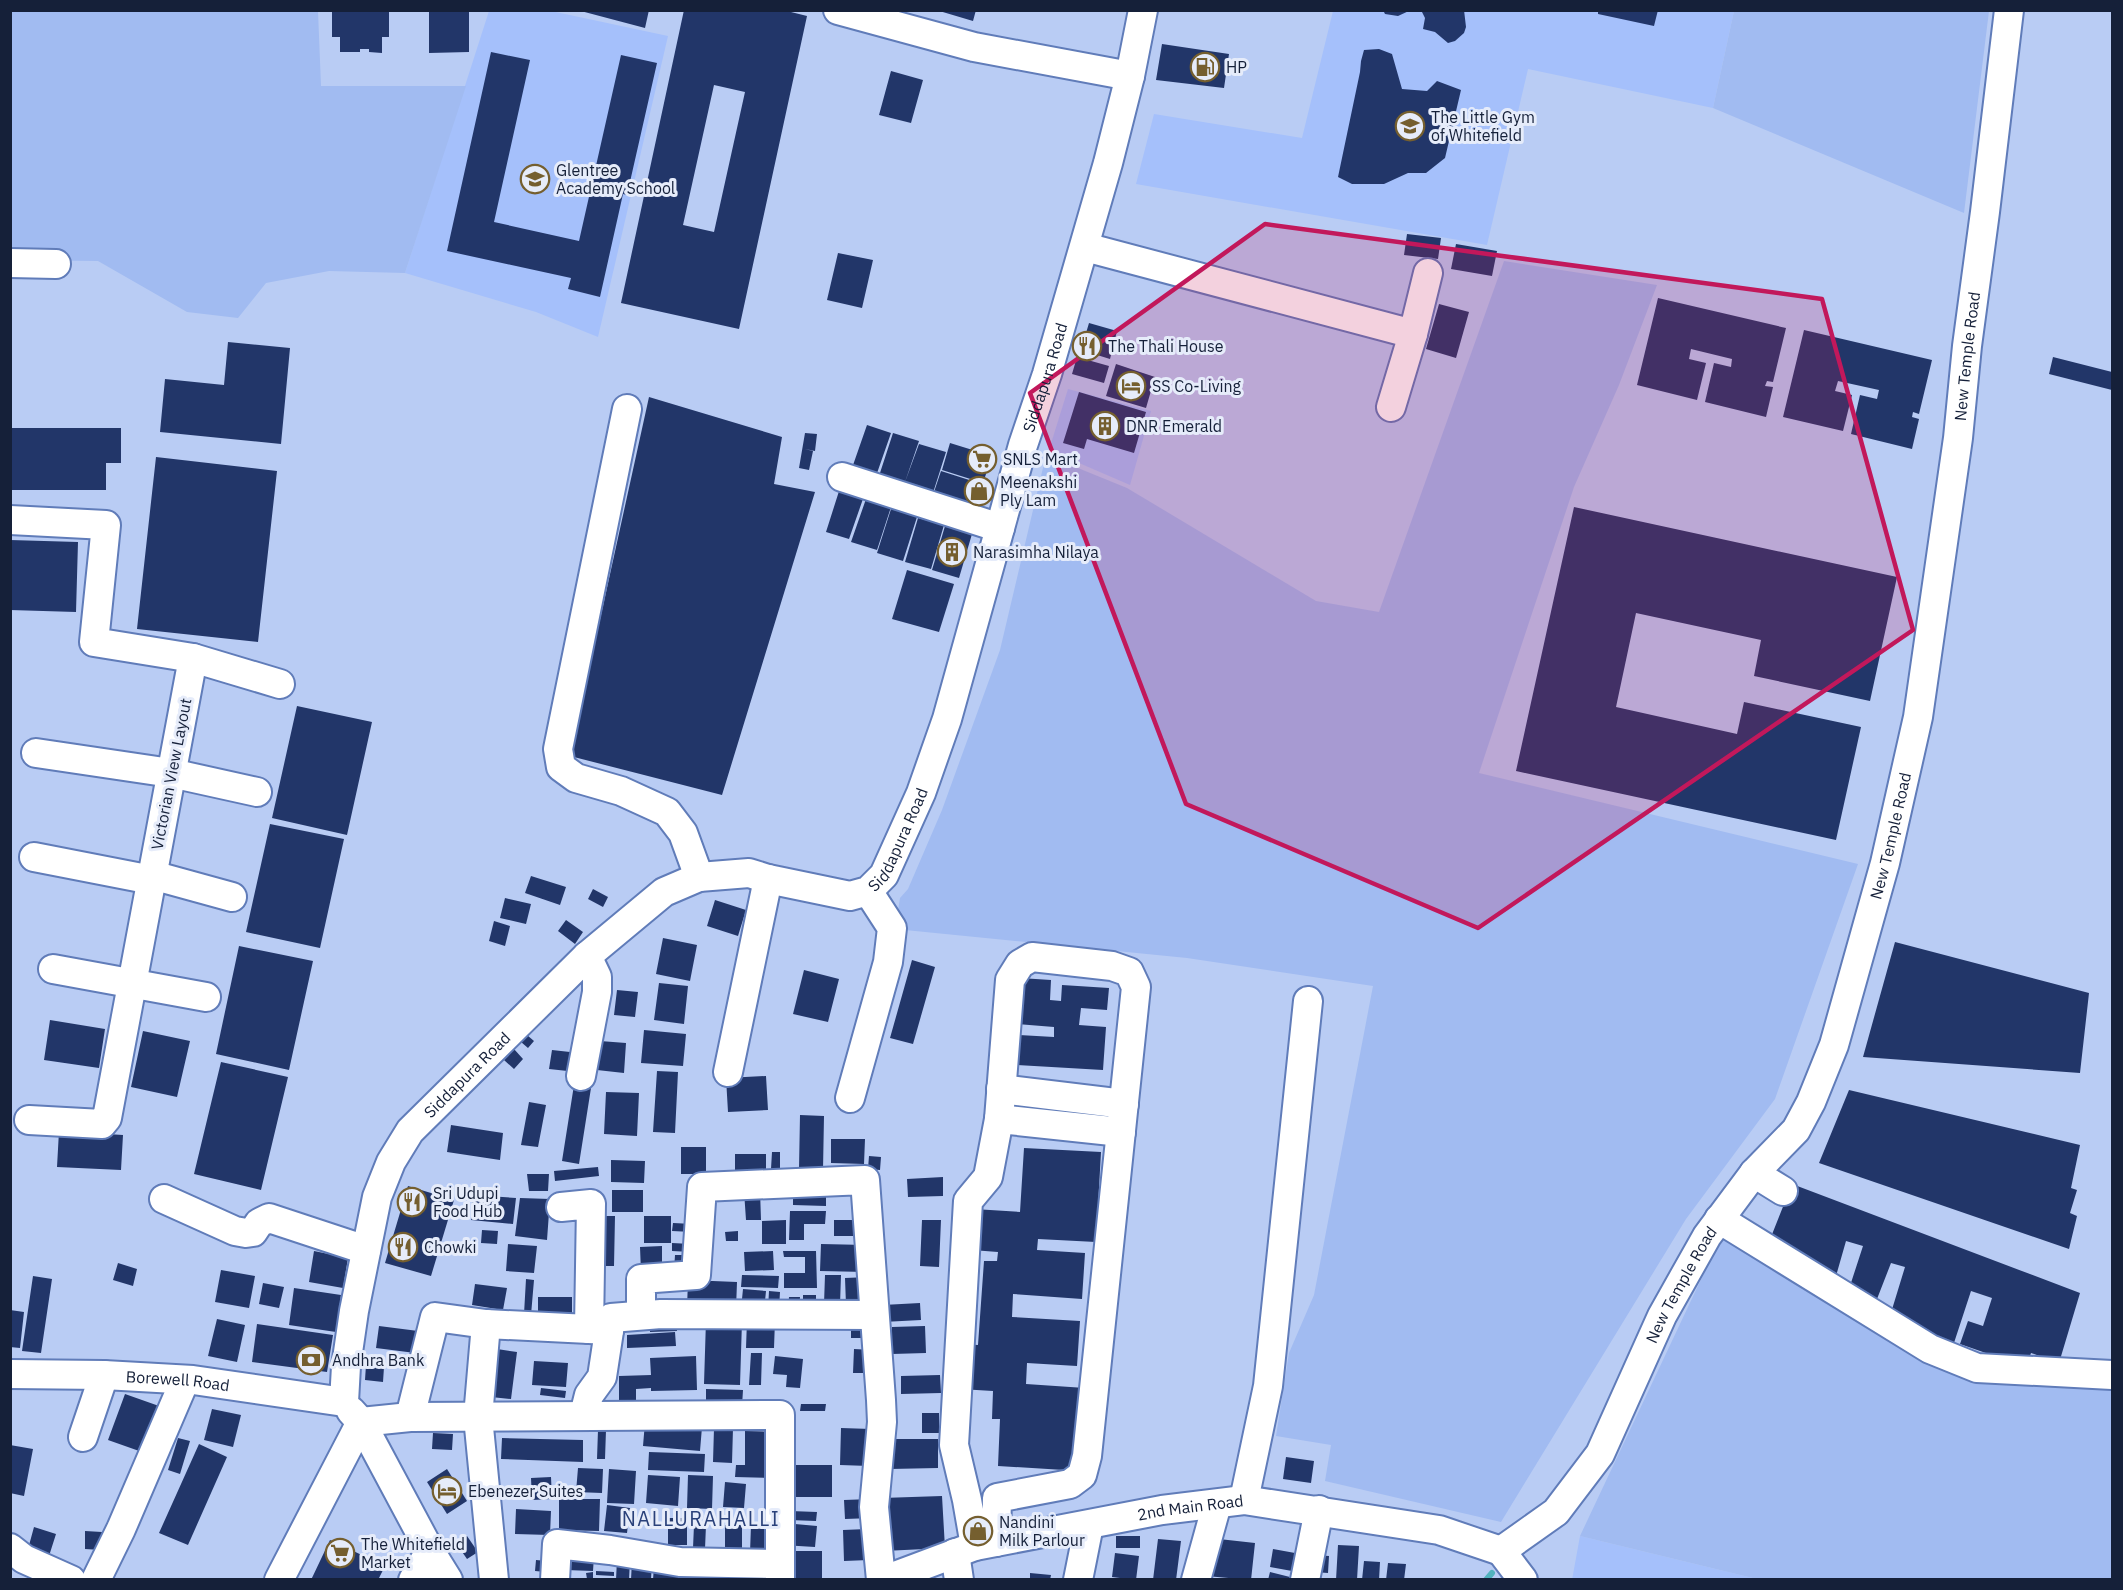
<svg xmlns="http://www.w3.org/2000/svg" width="2123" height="1590" viewBox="0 0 2123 1590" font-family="'IBM Plex Sans',sans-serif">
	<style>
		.built { fill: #a5c0fb }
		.green { fill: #a1bbf1 }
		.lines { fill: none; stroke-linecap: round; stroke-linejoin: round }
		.stream { stroke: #52b3be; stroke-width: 6 }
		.building { fill: #223669; fill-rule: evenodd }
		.minor-casing { stroke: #607cb9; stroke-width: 32 }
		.minor { stroke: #fff; stroke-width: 28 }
		.marked { fill: #c2185b; fill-opacity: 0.2; stroke: #c2185b; stroke-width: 4.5; stroke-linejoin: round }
		.labels { text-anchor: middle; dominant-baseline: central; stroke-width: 6; stroke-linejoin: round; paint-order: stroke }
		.poi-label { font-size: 16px; fill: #152039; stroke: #e6ecfa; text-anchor: start }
		.street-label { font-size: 16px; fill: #152039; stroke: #e6ecfa }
		.quarter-label { font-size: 20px; letter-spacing: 1.5px; fill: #2a417a; stroke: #e6ecfa }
	</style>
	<rect width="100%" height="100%" fill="#b9ccf4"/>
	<path class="built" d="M489,11H551L668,36L598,337L536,312L405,273Z
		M1333,11H1734L1713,108L1528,69L1487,245L1136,184L1154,114L1302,138Z
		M1068,389L1151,411L1130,485L1049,450Z
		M1580,1536L1757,1579L1572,1580Z"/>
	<path class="green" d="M11,11H318L321,86H466L405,273L329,271L266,283L238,318L187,312L98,261L11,260Z
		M1734,11H1989L1964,213L1713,108Z
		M1504,261L1657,285L1619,385L1574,487L1479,773L1858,864L1775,1099L1686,1219L1501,1522L1325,1481L1331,1445L1276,1436L1289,1353L1314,1295L1373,986L1187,958L895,929L900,898L908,889L942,810L1000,650L1046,455L1127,488L1316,601L1379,612Z
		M1721,1237L1970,1380L2112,1384V1579H1757L1580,1536Z"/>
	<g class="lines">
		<path class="stream" d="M1486,1580L1492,1573"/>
	</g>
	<path class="building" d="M332,10H389V37H382V53L369,52V49H360V52H340V37H332Z
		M429,10H469V52L429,53Z
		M577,10H649L645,28Z
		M684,10H783L807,16L739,329L621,303ZM714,85L745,92L714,232L683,225Z
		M936,10H976L973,21Z
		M1383,10H1411L1398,16L1385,14Z
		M1421,10H1464L1466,27L1464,33L1455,41L1448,43L1435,32L1423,29L1425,18Z
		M1598,10H1658L1654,26L1598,14Z
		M1162,44L1229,54L1224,88L1156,80Z
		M1379,49L1392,54L1402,89L1427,91L1437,81L1461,90L1445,158L1426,173H1408L1384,184H1352L1338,177L1360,72L1361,61L1364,50Z
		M491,52L530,60L494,222L579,241L621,55L657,63L627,195L623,194L600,297L568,289L571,278L447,251Z
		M891,71L923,80L911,123L879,115Z
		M1407,234L1441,238L1438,259L1404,255Z
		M1456,244L1497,251L1492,276L1451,269Z
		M838,253L873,260L862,308L827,300Z
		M1658,298L1786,328L1773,382L1767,381L1765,386L1773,387L1766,417L1705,402L1714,363L1731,367L1732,359L1691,349L1689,359L1706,363L1697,400L1637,385Z
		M1439,304L1469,312L1456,358L1426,349Z
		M1089,323L1117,331L1110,359L1081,350Z
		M1804,330L1932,360L1919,414L1913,412L1912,417L1919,419L1912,449L1851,434L1860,395L1877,399L1879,390L1838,381L1835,391L1852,395L1843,431L1783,417Z
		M228,342L290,348L281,444L160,432L165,379L224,385Z
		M1077,357L1109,366L1104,383L1072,374Z
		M2053,357L2112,372V390L2049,374Z
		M1116,364L1155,377L1146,408L1106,396Z
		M1079,392L1146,412L1134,453L1087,439L1084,449L1063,443Z
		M649,397L782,437L774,484L815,492L722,795L570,756Z
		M867,425L891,433L876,476L852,468Z
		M10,428H121V463H106V490H10Z
		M805,433L817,434L815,451L805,449L813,451L809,470L799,468Z
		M893,433L919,441L905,482L919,444L946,452L932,496L879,476Z
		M950,443L992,456L983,483L942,470Z
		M156,457L277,471L258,642L137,629Z
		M941,471L985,485L977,512L932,498Z
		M840,488L864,496L849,539L826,532Z
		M866,499L891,507L877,550L851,542Z
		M1574,507L1897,577L1870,701L1754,676L1761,640L1636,613L1616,707L1737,734L1744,702L1861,727L1836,840L1516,771Z
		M891,509L917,517L903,561L877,553Z
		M918,518L944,525L931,569L905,562Z
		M945,526L972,534L959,578L932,570Z
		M10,540L78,542L76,612L10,610Z
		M907,570L954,584L939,632L892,619Z
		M297,706L372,722L347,835L272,818Z
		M270,824L344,839L320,948L246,932Z
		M531,876L566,887L560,905L525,893Z
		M593,889L608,897L603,907L588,899Z
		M505,898L531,904L526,924L500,918Z
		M715,900L746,910L738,936L707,926Z
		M566,920L583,932L575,944L558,931Z
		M494,921L510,926L505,946L489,941Z
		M663,938L697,945L690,981L656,974Z
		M1895,942L2089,993L2080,1073L1863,1057Z
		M239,946L313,961L289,1070L216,1054Z
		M912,960L935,967L913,1044L890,1038Z
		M804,970L839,979L828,1022L793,1014Z
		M1020,978L1051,980L1050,1000L1061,1001L1062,985L1109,988L1107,1010L1081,1008L1079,1025L1106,1027L1103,1070L1017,1065L1019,1035L1054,1037V1027L1017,1024Z
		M659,983L688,986L684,1024L654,1020Z
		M617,990L638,992L635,1017L614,1015Z
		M50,1020L105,1029L99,1068L44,1060Z
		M644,1030L686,1034L683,1066L641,1063Z
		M143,1031L190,1041L177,1097L131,1087Z
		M527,1035L534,1041L528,1048L521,1042Z
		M600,1041L626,1043L624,1073L597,1070Z
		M514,1049L523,1059L514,1069L504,1060Z
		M552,1050L579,1053L577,1072L549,1069Z
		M221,1062L288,1077L261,1190L194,1174Z
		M657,1071L678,1072L675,1133L653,1132Z
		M766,1076L768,1110L728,1112L726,1078Z
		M574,1085L591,1088L579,1164L562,1161Z
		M1849,1090L2080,1145L2071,1188L2077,1190L2070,1213L2077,1216L2069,1249L1819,1163Z
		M606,1092L639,1093L637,1136L604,1134Z
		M529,1102L546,1105L538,1147L521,1145Z
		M800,1115L824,1116L823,1170L799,1169Z
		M451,1125L503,1133L500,1160L447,1152Z
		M59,1131L123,1135L121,1170L57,1167Z
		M831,1139H865L864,1164L831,1163Z
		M681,1147H706V1174H681Z
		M1024,1148L1101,1152L1096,1242L1038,1239L1037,1250L1085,1253L1082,1299L1013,1294L1012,1317L1080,1321L1077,1366L1027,1363L1026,1384L1085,1388L1080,1471L998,1466L1000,1419H992L993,1391L960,1389L963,1344L978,1345L984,1261H997L998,1252L972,1250L974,1209L1020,1212Z
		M772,1152H780V1170L771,1169Z
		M735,1154H766V1172H735Z
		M869,1156L881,1157L880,1170L868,1169Z
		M611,1160L645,1161L644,1183L611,1182Z
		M598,1167L599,1176L555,1181L554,1171Z
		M527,1174H549L548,1191H529Z
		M943,1177V1196L908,1197L907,1179Z
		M1792,1184L2080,1293L2059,1363L2031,1353L2026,1367L1960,1344L1968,1321L1983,1326L1992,1298L1971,1291L1951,1352L1890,1316L1905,1267L1891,1263L1877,1299L1849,1289L1863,1246L1846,1241L1836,1276L1769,1242Z
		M408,1186L454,1200L431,1276L385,1263Z
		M793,1188H826V1206L793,1205Z
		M612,1190H643V1212H612Z
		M760,1190L761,1220H746L744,1191Z
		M473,1195L516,1198L513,1224L471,1220Z
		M520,1198L550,1199L547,1240L515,1236Z
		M790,1211H826L825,1224H804V1240H789Z
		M597,1216H615L614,1266H596Z
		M644,1216H671V1243H644Z
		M786,1220V1244H762V1221Z
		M834,1220H860V1236H834Z
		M922,1220H941L939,1267L920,1266Z
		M673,1223L693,1224L692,1232L672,1231Z
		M482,1230L498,1231L497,1244L481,1243Z
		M738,1231V1241H726L725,1232Z
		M672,1243L691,1244V1252L672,1251Z
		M508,1244L537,1246L534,1273L506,1271Z
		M821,1244L866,1245V1272L820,1271Z
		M662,1246V1272H641L640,1247Z
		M314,1251L348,1258L343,1288L309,1282Z
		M773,1251L774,1270L745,1271L744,1252Z
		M783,1251H816L817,1288H784V1273H805V1257H784Z
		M675,1255H694L674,1271Z
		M118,1263L137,1269L133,1286L113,1280Z
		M221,1270L255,1276L249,1308L215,1302Z
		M742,1275L779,1276L778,1288L741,1287Z
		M825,1275H841L840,1305L824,1304Z
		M33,1276L52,1279L41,1353L22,1351Z
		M869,1277L870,1304L846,1305L845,1278Z
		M526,1279L534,1280L531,1315L524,1314Z
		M688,1280L737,1282L736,1309L687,1308Z
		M263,1283L284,1287L279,1308L259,1304Z
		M475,1284L507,1288L503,1310L472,1305Z
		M294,1288L341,1295L336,1332L289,1325Z
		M743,1289L766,1291L765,1301L750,1299L749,1310L741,1309Z
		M769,1291L780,1292L779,1309H768Z
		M803,1295H816V1310H803Z
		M538,1297H572V1317H538Z
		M789,1297H800L799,1310L788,1309Z
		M920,1303L921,1320L883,1322V1305Z
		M10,1310L24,1312L20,1348L10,1347Z
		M851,1317L872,1338H851Z
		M217,1319L245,1325L237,1362L208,1356Z
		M676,1319L677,1331L650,1332L649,1320Z
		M706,1320L742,1321L740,1385L704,1384Z
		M747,1320H775L774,1348H746Z
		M257,1324L333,1335L327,1372L252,1362Z
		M379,1326L426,1332L423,1354L376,1348Z
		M925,1326L926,1353L892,1354V1327Z
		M675,1332L676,1346L627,1348V1335Z
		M497,1349L517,1352L511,1399L491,1397Z
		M854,1349L873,1350L872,1373H853Z
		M751,1353H762L761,1385H749Z
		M696,1356L697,1390L651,1391V1388L636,1389V1405H619V1376L651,1375L650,1358Z
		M775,1356L803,1359L800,1388L786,1387L787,1375L773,1374Z
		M534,1361L568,1363L566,1387L532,1385Z
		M366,1365L384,1367L383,1382L365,1380Z
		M940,1375L941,1393L901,1394V1376Z
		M541,1388L566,1391L565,1398L540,1395Z
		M706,1389L743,1390L742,1406L706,1405Z
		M125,1394L159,1406L142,1452L108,1440Z
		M801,1404H826L825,1411H800Z
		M212,1409L241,1415L233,1447L204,1440Z
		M922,1413H939V1433H922Z
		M645,1422L702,1427L700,1451L643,1446Z
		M714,1428H733L732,1463L713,1462Z
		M841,1428L871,1429L869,1466L840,1465Z
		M598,1430H606L605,1459H597Z
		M745,1431L779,1432L778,1478L735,1477L736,1465H745Z
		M433,1433L453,1434L452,1450L432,1449Z
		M178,1438L190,1441L180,1474L168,1470Z
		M502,1438L583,1440V1462L501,1459Z
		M890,1439H938V1468L890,1469Z
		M199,1444L227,1457L188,1545L159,1533Z
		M10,1445L33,1449L24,1496L10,1493Z
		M649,1452L705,1454L704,1472L648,1470Z
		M1286,1457L1314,1461L1311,1483L1283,1479Z
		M793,1465H832V1497H793Z
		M578,1468L603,1469L602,1493L576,1492Z
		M447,1469L467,1501L447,1514L427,1482Z
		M609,1469L636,1471L634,1504L607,1503Z
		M648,1475L680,1477L678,1506L646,1503Z
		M688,1475L713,1476L712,1509L687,1508Z
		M551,1477L552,1499L532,1500L531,1478Z
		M725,1482L746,1484L744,1508L723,1507Z
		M942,1496L945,1548L884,1551L882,1498Z
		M559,1499H600L599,1531L559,1530Z
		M871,1499L872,1518L845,1519L844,1500Z
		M607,1505L630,1508L627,1533L604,1531Z
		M516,1509L551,1511L550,1535L515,1534Z
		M790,1511L817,1512L816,1521L789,1520Z
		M668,1518H687V1545H668Z
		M784,1523L817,1526L815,1547L782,1545Z
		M694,1525H706L705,1549L693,1548Z
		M725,1525H742V1553H725Z
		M751,1525H773V1554L750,1553Z
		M34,1527L56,1534L49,1556L28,1549Z
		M867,1529L869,1560L844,1561L843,1530Z
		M85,1531L102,1532L101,1550L85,1549Z
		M467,1536L478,1552L467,1559L456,1543Z
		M1116,1536H1140V1548H1116Z
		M1210,1538L1255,1543L1251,1580L1206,1576Z
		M1158,1539L1181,1541L1176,1580H1153Z
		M330,1540L385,1566L378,1580H311Z
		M1338,1545L1359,1546L1357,1580H1336Z
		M1273,1549L1295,1553L1292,1571L1270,1567Z
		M787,1551H822V1580H787Z
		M1115,1553L1139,1556L1136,1580L1112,1577Z
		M566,1555L594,1556L593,1571L566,1570Z
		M1315,1555L1329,1556L1328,1573L1314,1572Z
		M617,1559L630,1560L629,1580H616Z
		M536,1560L547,1561L546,1572L535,1571Z
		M632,1560L652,1561L651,1580H631Z
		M1364,1561L1380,1562L1379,1580H1362Z
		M1388,1563L1406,1564L1404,1580H1386Z
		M654,1566L689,1569V1580H653Z
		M596,1571L614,1572V1576L596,1575Z
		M593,1572V1579H587L586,1573Z
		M1270,1572L1290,1577L1289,1580H1268Z
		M1030,1573L1051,1575L1050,1580H1030Z"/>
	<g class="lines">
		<g class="minor-casing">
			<g id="minor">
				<path d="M838,10L974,47L1130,76"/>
				<path d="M1085,247L1413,334L1428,273"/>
				<path d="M10,263L56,264"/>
				<path d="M1391,407L1413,334"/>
				<path d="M627,409L558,749L561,767L576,778L621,791L667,812L683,833L699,877"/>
				<path d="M842,477L1000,528"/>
				<path d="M10,520L106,525L94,642L193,658L107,1118L102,1124L29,1120"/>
				<path d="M193,658L280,684"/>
				<path d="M36,753L171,773L257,792"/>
				<path d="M34,857L152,880"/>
				<path d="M152,875L232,897"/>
				<path d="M53,969L206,997"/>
				<path d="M728,1072L768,879"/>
				<path d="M581,1076L597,992V977L587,956"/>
				<path d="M1001,1089L1124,1104"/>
				<path d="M850,1098L888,962L892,928L868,891"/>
				<path d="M999,1119L1121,1132"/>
				<path d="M1754,1173L1783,1191"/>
				<path d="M164,1199L235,1231L246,1233L253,1232L259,1223L269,1218L366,1250"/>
				<path d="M561,1207L591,1204L589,1329"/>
				<path d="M1719,1219L1930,1349L1977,1368L2112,1375"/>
				<path d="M641,1315V1279L696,1275L702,1187L865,1180L881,1400L882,1422L874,1507L881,1580"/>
				<path d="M486,1324L478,1417L494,1580"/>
				<path id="s1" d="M10,1374L104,1375L193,1380L344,1402"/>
				<path id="s2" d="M344,1402L346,1366L354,1311L377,1197L391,1162L410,1131L587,956L664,892L699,877L749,873L768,879L850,896L868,891L884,875L921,793L947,719L1023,445L1047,374L1108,163L1130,76L1143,10"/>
				<path d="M351,1411L361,1422L430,1551L448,1580"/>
				<path d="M584,1415L589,1395L602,1377L611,1318L661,1314L874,1315"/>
				<path d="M410,1417L435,1317L486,1324L609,1330"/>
				<path d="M83,1437L104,1375"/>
				<path d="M1244,1500L1268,1386L1308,1001"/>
				<path d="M975,1546L967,1500L954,1445L968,1201L988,1177L999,1119L1010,980L1020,964L1032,957L1112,966L1129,972L1136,987L1087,1456L1082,1475L1070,1484L997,1498L996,1542"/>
				<path d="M10,1548L24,1559L71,1580"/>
				<path id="s3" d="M1501,1551L1556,1512L1600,1454L1662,1316L1707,1236L1754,1173L1796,1130L1811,1102L1834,1045L1885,863L1918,717L1958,438L1967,346L1985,212L2009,10"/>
				<path d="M1501,1551L1523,1580"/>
				<path d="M955,1553L959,1580"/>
				<path d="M96,1580L121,1529L185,1380"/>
				<path d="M279,1580L361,1422L410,1417L780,1415V1580"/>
				<path d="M413,1580L430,1551"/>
				<path d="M555,1580L557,1544L610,1550L680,1562L780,1564"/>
				<path id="s4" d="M884,1580L975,1546L1162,1510L1244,1500L1439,1530L1501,1551"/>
				<path d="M1078,1580L1089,1525"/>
				<path d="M1196,1580L1217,1504"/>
				<path d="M1305,1580L1319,1510"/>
			</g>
		</g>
		<use href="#minor" class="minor"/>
	</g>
	<path class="marked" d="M1265,224L1822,299L1913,630L1478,928L1186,804L1030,393Z"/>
	<defs>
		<g id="fuel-ring" transform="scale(1.5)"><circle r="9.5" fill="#e6ecfa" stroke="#755f2f" stroke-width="1.5"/><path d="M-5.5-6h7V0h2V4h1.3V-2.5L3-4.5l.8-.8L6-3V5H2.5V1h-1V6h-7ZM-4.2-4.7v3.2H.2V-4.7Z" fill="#755f2f"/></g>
		<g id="school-ring" transform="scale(1.5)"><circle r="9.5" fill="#e6ecfa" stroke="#755f2f" stroke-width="1.5"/><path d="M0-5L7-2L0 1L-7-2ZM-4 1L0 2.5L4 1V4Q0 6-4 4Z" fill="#755f2f"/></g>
		<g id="restaurant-ring" transform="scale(1.5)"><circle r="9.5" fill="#e6ecfa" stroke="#755f2f" stroke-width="1.5"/><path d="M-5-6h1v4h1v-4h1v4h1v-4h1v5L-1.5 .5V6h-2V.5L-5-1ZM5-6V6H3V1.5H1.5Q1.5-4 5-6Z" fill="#755f2f"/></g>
		<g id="hotel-ring" transform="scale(1.5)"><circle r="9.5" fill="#e6ecfa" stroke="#755f2f" stroke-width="1.5"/><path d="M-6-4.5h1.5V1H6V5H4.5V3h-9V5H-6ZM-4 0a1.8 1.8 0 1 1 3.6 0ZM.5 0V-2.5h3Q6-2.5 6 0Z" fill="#755f2f"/></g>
		<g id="building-ring" transform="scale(1.5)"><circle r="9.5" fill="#e6ecfa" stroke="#755f2f" stroke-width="1.5"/><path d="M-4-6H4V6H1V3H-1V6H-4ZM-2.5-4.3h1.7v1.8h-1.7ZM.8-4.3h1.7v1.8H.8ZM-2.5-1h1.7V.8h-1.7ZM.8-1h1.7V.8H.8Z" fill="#755f2f"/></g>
		<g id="supermarket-ring" transform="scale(1.5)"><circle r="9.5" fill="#e6ecfa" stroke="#755f2f" stroke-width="1.5"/><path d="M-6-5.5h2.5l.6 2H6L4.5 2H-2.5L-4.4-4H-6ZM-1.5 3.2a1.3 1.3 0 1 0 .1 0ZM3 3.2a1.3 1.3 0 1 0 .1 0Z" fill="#755f2f"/></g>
		<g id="shop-ring" transform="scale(1.5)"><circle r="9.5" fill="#e6ecfa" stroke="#755f2f" stroke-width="1.5"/><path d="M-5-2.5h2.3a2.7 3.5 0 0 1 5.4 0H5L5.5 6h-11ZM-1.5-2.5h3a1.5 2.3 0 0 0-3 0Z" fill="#755f2f"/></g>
		<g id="bank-ring" transform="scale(1.5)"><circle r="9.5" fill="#e6ecfa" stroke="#755f2f" stroke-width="1.5"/><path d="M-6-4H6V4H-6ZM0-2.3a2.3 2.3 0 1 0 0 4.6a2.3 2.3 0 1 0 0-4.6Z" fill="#755f2f"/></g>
	</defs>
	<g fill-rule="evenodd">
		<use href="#fuel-ring" x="1205" y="67"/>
		<use href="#school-ring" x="1410" y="126"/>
		<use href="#school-ring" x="535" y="179"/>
		<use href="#restaurant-ring" x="1087" y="346"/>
		<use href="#hotel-ring" x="1131" y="386"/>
		<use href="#building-ring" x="1105" y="426"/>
		<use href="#supermarket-ring" x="982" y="459"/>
		<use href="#shop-ring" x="979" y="491"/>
		<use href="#building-ring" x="952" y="552"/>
		<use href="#restaurant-ring" x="412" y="1202"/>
		<use href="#restaurant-ring" x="403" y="1247"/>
		<use href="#bank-ring" x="311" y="1360"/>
		<use href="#hotel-ring" x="447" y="1491"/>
		<use href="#shop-ring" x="978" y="1531"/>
		<use href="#supermarket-ring" x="340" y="1553"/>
	</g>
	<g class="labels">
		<g class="poi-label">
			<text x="1226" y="67">HP</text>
			<text x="1431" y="117">The Little Gym<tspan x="1431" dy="18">of Whitefield</tspan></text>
			<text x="556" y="170">Glentree<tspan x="556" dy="18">Academy School</tspan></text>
			<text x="1108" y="346">The Thali House</text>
			<text x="1152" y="386">SS Co-Living</text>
			<text x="1126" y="426">DNR Emerald</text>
			<text x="1003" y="459">SNLS Mart</text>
			<text x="1000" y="482">Meenakshi<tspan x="1000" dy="18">Ply Lam</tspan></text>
			<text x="973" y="552">Narasimha Nilaya</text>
			<text x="433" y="1193">Sri Udupi<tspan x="433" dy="18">Food Hub</tspan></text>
			<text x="424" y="1247">Chowki</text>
			<text x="332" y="1360">Andhra Bank</text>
			<text x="468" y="1491">Ebenezer Suites</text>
			<text x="999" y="1522">Nandini<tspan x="999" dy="18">Milk Parlour</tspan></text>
			<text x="361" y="1544">The Whitefield<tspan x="361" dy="18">Market</tspan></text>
		</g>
		<g class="street-label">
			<text stroke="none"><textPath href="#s3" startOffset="1318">New Temple Road</textPath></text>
			<text stroke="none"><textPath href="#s2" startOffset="1388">Siddapura Road</textPath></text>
			<text transform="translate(171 774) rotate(-79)">Victorian View Layout</text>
			<text stroke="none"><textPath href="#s3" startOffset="832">New Temple Road</textPath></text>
			<text stroke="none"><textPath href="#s2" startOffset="902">Siddapura Road</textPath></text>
			<text stroke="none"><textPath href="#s2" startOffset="362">Siddapura Road</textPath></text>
			<text stroke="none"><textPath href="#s3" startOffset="328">New Temple Road</textPath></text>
			<text stroke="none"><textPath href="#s1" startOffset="168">Borewell Road</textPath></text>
			<text stroke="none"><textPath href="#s4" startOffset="316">2nd Main Road</textPath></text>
		</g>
		<g class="quarter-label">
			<text x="701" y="1518">NALLURAHALLI</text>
		</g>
	</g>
	<rect width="2123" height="1590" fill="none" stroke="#152039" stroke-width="24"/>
</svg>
